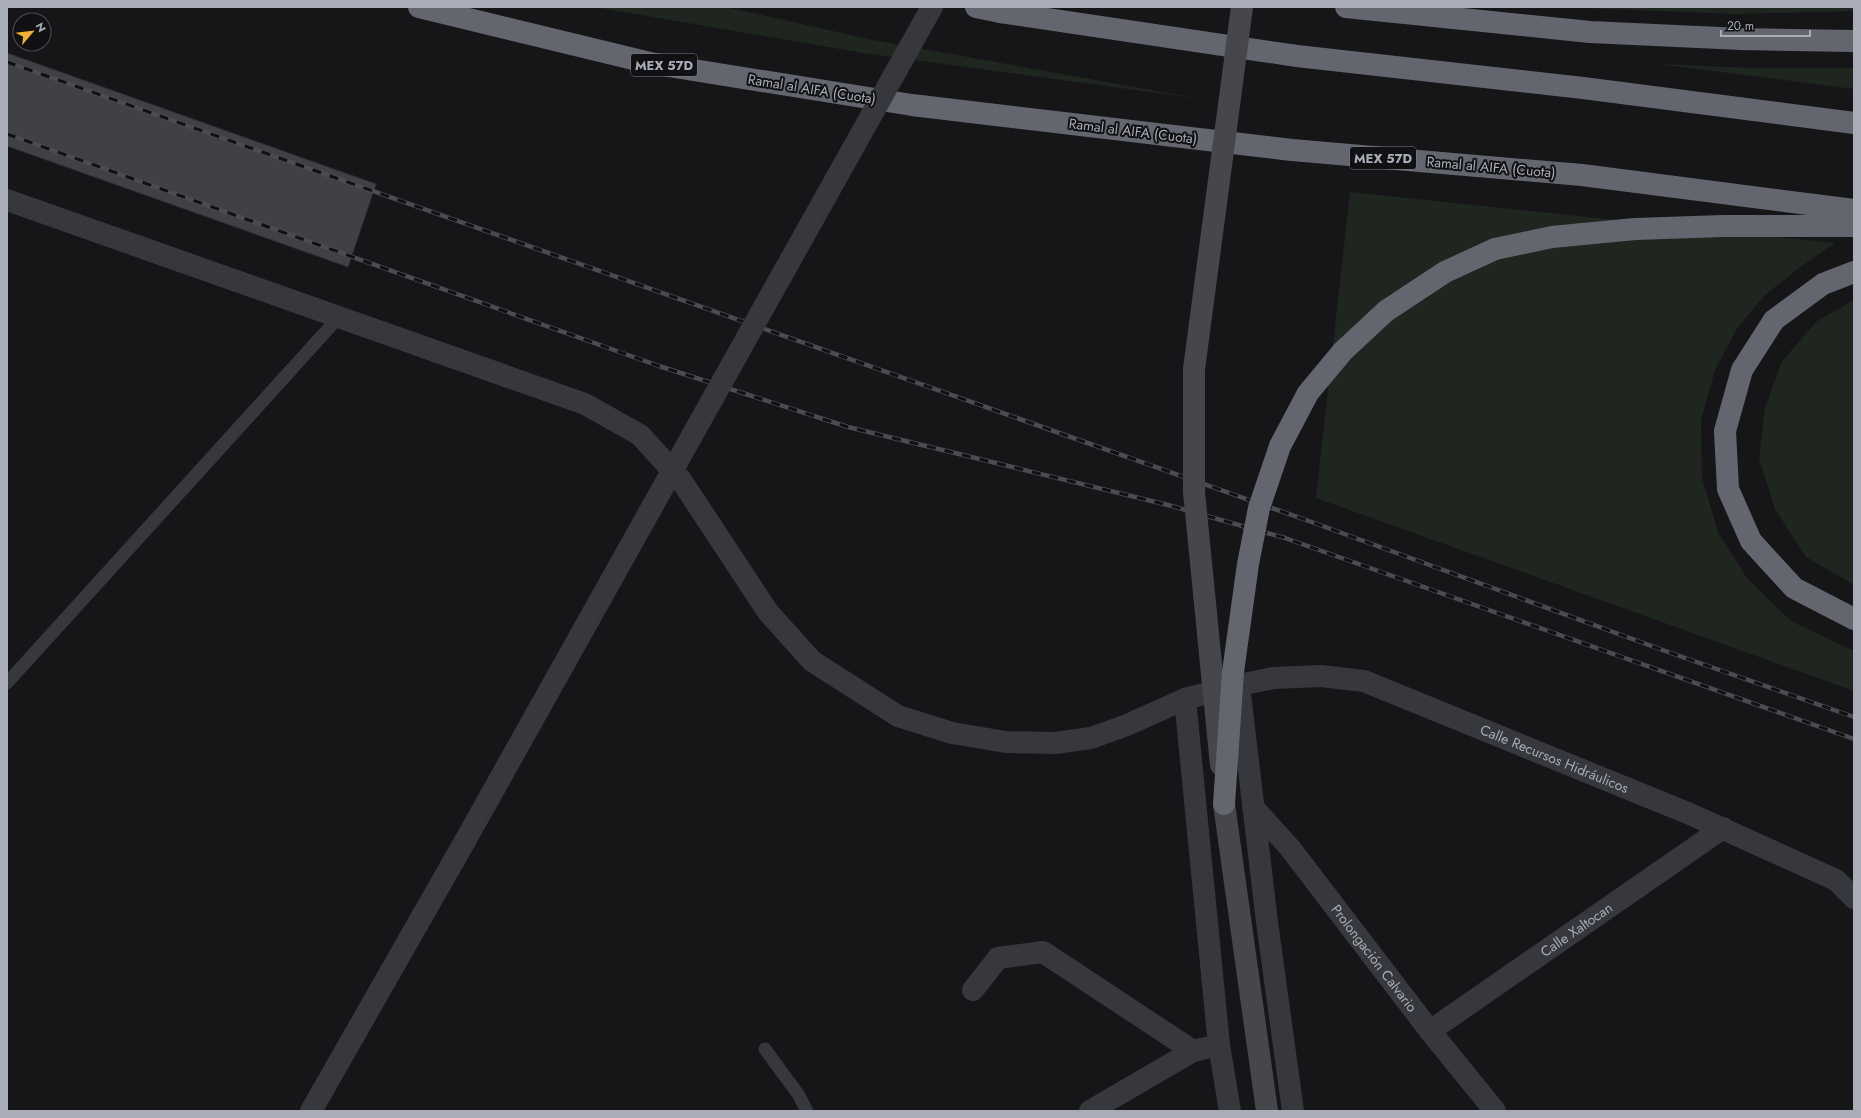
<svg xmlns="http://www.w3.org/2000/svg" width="1861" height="1118" viewBox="0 0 1861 1118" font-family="Jost,sans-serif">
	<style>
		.green { fill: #1e261f }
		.building { fill: #404145; stroke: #303034 }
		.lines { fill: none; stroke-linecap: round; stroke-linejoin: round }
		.path { stroke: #3d3f44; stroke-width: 2.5; stroke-dasharray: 2 3; stroke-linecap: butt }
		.lane { stroke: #37383d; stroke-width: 13 }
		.street { stroke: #37383d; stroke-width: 22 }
		.secondary { stroke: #45474d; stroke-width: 22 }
		.highway { stroke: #63666e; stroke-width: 22 }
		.rail-casing { stroke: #4a4c52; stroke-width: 4.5 }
		.rail { stroke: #111113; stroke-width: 3; stroke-dasharray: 9; stroke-linecap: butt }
		.street-bridge { stroke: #37383d; stroke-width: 22 }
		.secondary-bridge { stroke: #45474d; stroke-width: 22 }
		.highway-bridge { stroke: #63666e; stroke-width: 22 }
		.labels { text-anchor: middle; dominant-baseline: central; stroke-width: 4; stroke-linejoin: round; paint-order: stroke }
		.shield { fill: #111113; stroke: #7b7e86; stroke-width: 1 }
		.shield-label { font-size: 13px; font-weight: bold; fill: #a8adb8 }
		.street-label { font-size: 14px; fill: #a8adb8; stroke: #111113 }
	</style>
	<rect width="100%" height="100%" fill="#161618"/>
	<path class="green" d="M594,7H726L868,39L1201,99L863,53Z
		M1558,7H1854V11L1735,14Z
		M1658,64L1753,68H1854V89Z
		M1350,192L1835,243L1802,266L1765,295L1738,327L1715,370L1701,420L1702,478L1718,532L1747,578L1791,621L1854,651V691L1316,498Z
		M1854,300V585L1806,557L1775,509L1759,458L1765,408L1782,361L1817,321Z"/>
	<path class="building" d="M7,53L376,184L348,267L7,146Z"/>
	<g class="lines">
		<path class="path" d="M7,98L51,114
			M43,136L58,93"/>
		<path class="lane" d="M7,683L339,317
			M765,1049L798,1094L807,1111"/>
		<g class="street">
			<path id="s1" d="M7,200L585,404L640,435L681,480L768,612L812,661L898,716L952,733L1006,742L1055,743L1091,738L1127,725L1185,699L1239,685L1273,678L1321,676L1364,681L1690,814L1836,880L1854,898"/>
			<path d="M1239,685L1267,922L1293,1111"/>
			<path d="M1185,699L1219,1045L1230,1111"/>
			<path id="s2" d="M1253,807L1290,848L1430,1031L1495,1111"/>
			<path d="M973,990L998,958L1043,952L1193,1051"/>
			<path id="s3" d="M1430,1031L1723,828"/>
			<path d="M311,1111L465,841"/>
			<path d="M1090,1111L1193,1051L1206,1048"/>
		</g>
		<path class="secondary" d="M1224,804L1267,1111"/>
		<path class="highway" d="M419,7L650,63L912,105L1292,150L1582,175L1854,210
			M976,7L1000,12L1297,56L1583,88L1854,123
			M1346,7L1590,32L1741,39L1854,41
			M1495,249L1552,237L1635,229L1723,226H1854
			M1854,272L1823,284L1774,320L1742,370L1725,431L1728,489L1751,541L1794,588L1854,619"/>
		<g class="rail-casing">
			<path id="rail" d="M7,62L1306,520L1668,652L1854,717
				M7,134L659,366L848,427L1168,505L1285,538L1854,739"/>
		</g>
		<use href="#rail" class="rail"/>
		<path class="street-bridge" d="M465,841L932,7"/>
		<path class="secondary-bridge" d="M1221,765L1194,492V369L1242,7"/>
		<path class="highway-bridge" d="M1224,804L1233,672L1248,564L1259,508L1280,446L1308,393L1343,351L1386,311L1445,272L1495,249"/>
	</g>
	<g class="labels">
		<g class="shield">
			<rect x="631" y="54" width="66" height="22" rx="3"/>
			<rect x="1350" y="147" width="66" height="22" rx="3"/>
		</g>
		<g class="shield-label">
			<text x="664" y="65">MEX 57D</text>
			<text x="1383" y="158">MEX 57D</text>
		</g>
		<g class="street-label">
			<text transform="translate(812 89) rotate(9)">Ramal al AIFA (Cuota)</text>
			<text transform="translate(1133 131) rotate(7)">Ramal al AIFA (Cuota)</text>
			<text transform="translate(1491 167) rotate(5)">Ramal al AIFA (Cuota)</text>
			<text stroke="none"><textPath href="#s1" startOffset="1749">Calle Recursos Hidráulicos</textPath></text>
			<text stroke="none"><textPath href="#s3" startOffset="178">Calle Xaltocan</textPath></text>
			<text stroke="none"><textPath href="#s2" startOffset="194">Prolongación Calvario</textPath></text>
		</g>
	</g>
	<rect width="1861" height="1118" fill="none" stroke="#a8adb8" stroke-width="16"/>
	<g transform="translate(32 32) rotate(62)"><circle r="19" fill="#111113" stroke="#4d4f55"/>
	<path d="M0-3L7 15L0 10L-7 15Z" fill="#f2b134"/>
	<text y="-6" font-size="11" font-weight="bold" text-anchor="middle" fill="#a8adb8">N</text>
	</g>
	<path d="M1721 30v6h89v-6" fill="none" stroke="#a8adb8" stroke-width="2"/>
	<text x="1727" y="30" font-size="12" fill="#a8adb8" stroke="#111113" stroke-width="3" paint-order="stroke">20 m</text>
</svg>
